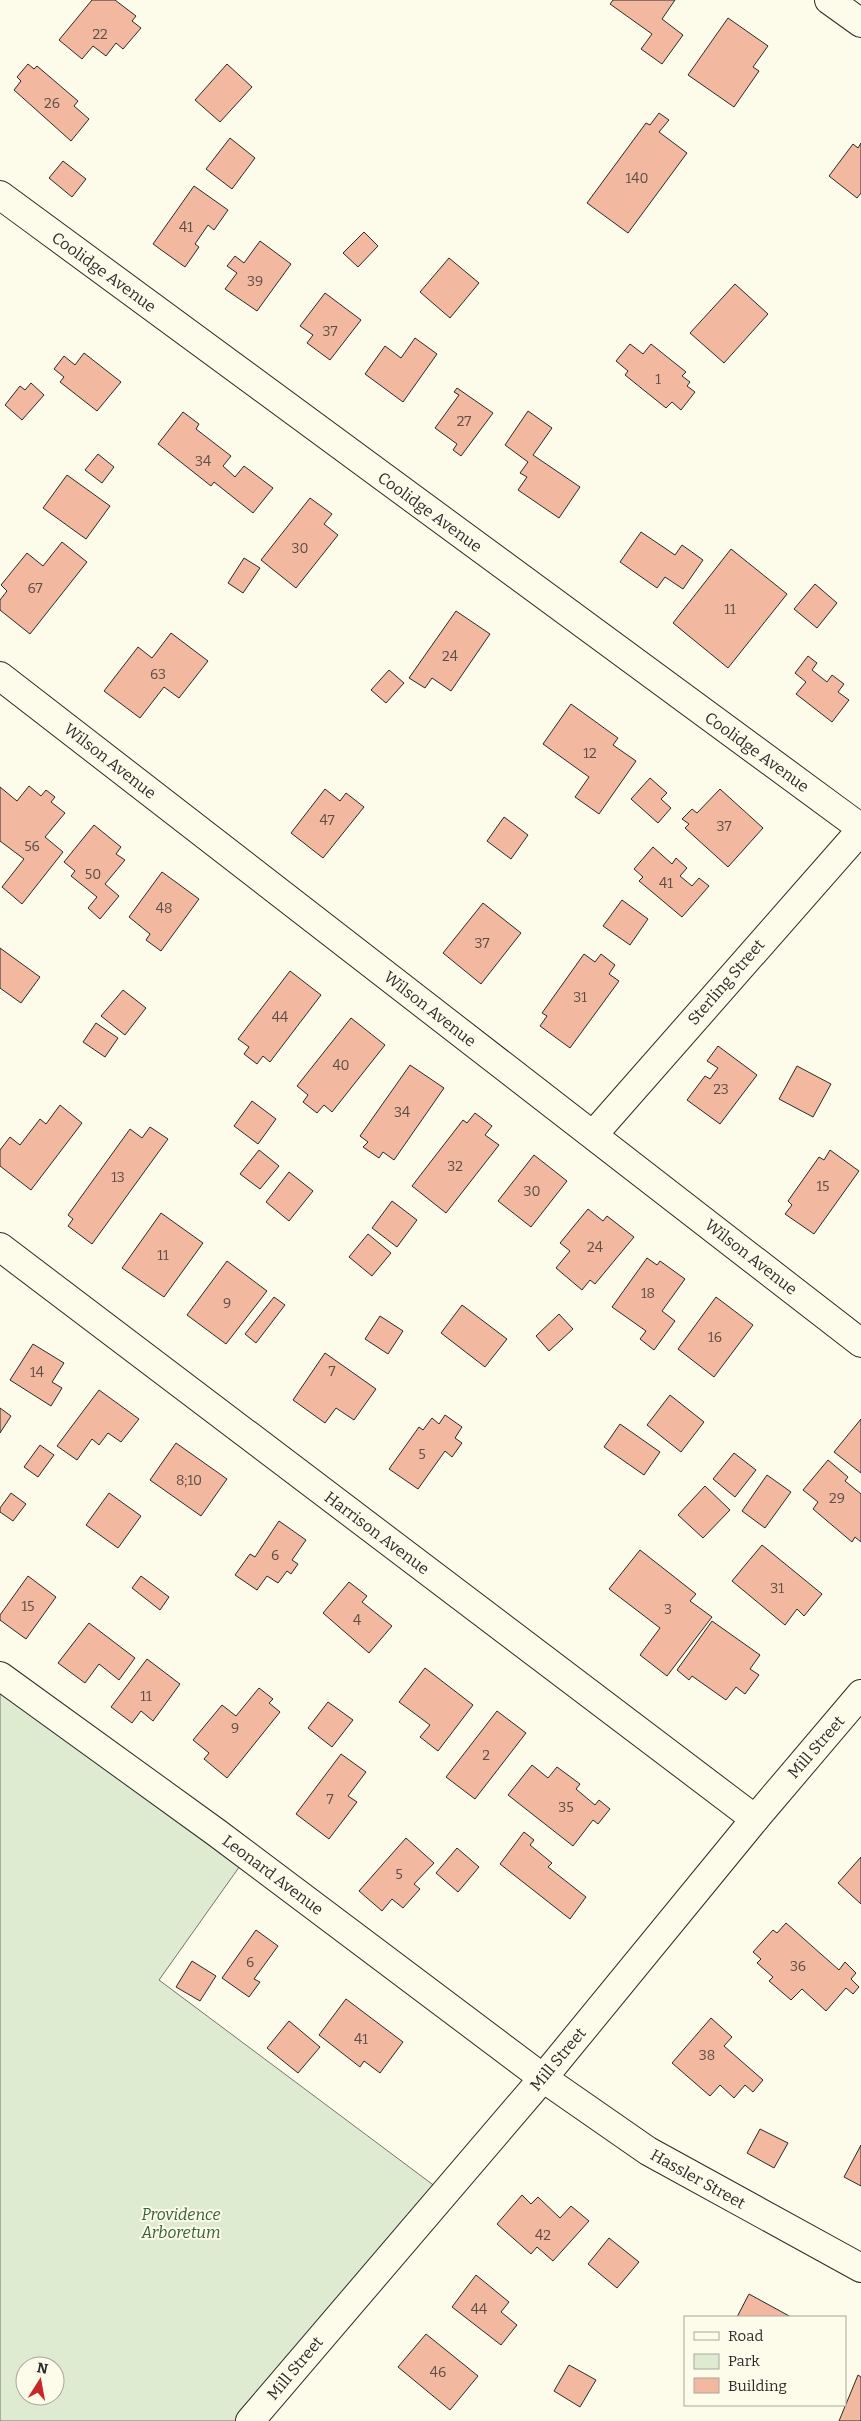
<svg xmlns="http://www.w3.org/2000/svg" width="861" height="2421" viewBox="0 0 861 2421" font-family="Bitter,serif">
	<style>
		.green { fill: #deebd1; stroke: #74746e; fill-rule: evenodd }
		.building { fill: #f2b8a0; stroke: #2b2b2b }
		.lines { fill: none; stroke-linecap: round; stroke-linejoin: round }
		.street-casing { stroke: #2b2b2b; stroke-width: 30 }
		.secondary-casing { stroke: #2b2b2b; stroke-width: 30 }
		.street { stroke: #fdfbea; stroke-width: 28 }
		.secondary { stroke: #fdfbea; stroke-width: 28 }
		.labels { text-anchor: middle; dominant-baseline: central; stroke-width: 4; stroke-linejoin: round; paint-order: stroke }
		.number-label { font-size: 14px; fill: #5d4e48 }
		.street-label { font-size: 16px; fill: #2b2b2b; stroke: #fdfbea }
		.park-label { font-size: 16px; font-style: italic; fill: #34623c; stroke: #fdfbea }
	</style>
	<rect width="100%" height="100%" fill="#fdfbea"/>
	<path class="green" d="M0,1674L247,1856L159,1980L444,2193L250,2421H0ZM25,2366H55V2396H25Z"/>
	<path class="building" d="M92,0H115L136,16L132,21L141,28L123,49L116,43L106,56L93,46L82,59L59,40Z
		M613,0H675L662,19L683,35L662,64L641,49L652,34L610,4Z
		M728,18L768,46L753,67L759,71L734,107L688,75Z
		M28,64L34,69L37,66L78,101L74,106L89,119L71,141L14,90L21,81L17,77Z
		M227,64L252,87L220,122L195,100Z
		M659,113L669,120L659,132L687,153L628,233L587,203L646,123L650,125Z
		M230,138L255,158L232,189L206,169Z
		M861,143V193L857,198L829,176L853,144L858,148Z
		M63,161L86,179L72,197L49,178Z
		M194,186L228,210L214,230L208,225L195,244L199,247L185,267L153,244Z
		M364,232L378,246L358,267L343,253Z
		M260,241L291,264L257,311L225,289L237,273L227,266L235,256L244,263Z
		M449,258L479,283L450,318L420,292Z
		M735,284L768,314L724,363L690,333Z
		M325,293L361,320L330,360L307,343L313,335L300,326Z
		M415,338L437,354L403,402L365,374L385,346L401,358Z
		M630,344L643,354L651,344L686,372L682,376L690,382L687,386L695,392L681,410L672,402L666,408L625,375L628,371L616,361Z
		M84,353L121,382L97,411L60,382L64,377L54,369L64,356L75,365Z
		M31,383L44,395L22,420L5,405L20,386L25,390Z
		M457,388L493,413L461,456L453,450L457,444L435,428L459,395L454,392Z
		M528,411L552,428L533,455L580,487L559,518L518,490L527,477L520,473L528,462L505,445Z
		M183,412L199,424L196,429L231,456L223,466L235,477L244,466L273,488L253,513L214,482L211,486L158,444Z
		M98,454L114,467L102,483L85,470Z
		M67,475L110,506L86,539L43,508Z
		M310,498L332,514L324,524L338,535L296,588L261,560Z
		M641,532L675,555L682,545L703,560L683,589L665,577L657,588L620,562Z
		M62,542L87,562L30,634L0,610V600L7,591L1,585L27,553L43,566Z
		M731,549L787,594L728,668L673,623Z
		M244,558L260,568L243,593L228,583Z
		M815,584L837,603L817,628L794,609Z
		M456,611L490,634L451,691L432,678L425,688L409,678Z
		M171,633L208,661L179,698L164,687L140,718L104,691L138,647L152,658Z
		M808,656L817,663L812,670L827,682L832,675L844,684L838,692L849,700L832,722L796,694L806,682L795,673Z
		M389,670L404,683L386,703L371,690Z
		M571,704L618,738L613,745L636,761L599,814L575,797L589,777L543,744Z
		M650,778L667,793L661,799L671,808L658,823L631,799Z
		M29,786L41,796L46,790L55,797L51,802L65,813L45,837L63,852L22,904L2,887L24,859L0,841V787L17,801Z
		M325,789L340,801L346,793L364,807L323,858L291,833Z
		M720,789L763,828L728,867L685,828L689,824L682,819L692,809L697,813Z
		M504,817L528,835L511,859L487,841Z
		M94,825L121,847L116,854L125,860L105,884L119,896L100,919L88,908L97,897L71,876L75,871L64,862Z
		M653,847L672,864L676,858L687,868L680,876L692,886L699,878L709,886L682,917L639,881L643,877L634,869Z
		M162,872L199,899L161,951L146,940L150,934L129,917Z
		M622,900L648,919L630,945L603,926Z
		M483,903L521,933L481,984L443,953Z
		M0,948L40,977L21,1003L0,988Z
		M584,954L595,962L601,954L615,965L609,974L619,981L570,1048L540,1026L547,1016L542,1013Z
		M290,971L321,995L270,1062L263,1056L257,1064L244,1054L249,1047L238,1039Z
		M123,990L146,1008L125,1035L101,1016Z
		M351,1018L385,1045L332,1112L324,1105L317,1113L303,1102L308,1095L297,1086Z
		M96,1023L118,1038L105,1057L83,1042Z
		M718,1046L757,1075L720,1124L687,1100L705,1076L710,1079L718,1068L707,1061Z
		M410,1065L444,1088L394,1160L383,1152L379,1158L363,1147L368,1142L360,1136Z
		M797,1066L831,1084L813,1117L779,1099Z
		M252,1101L276,1119L258,1144L234,1126Z
		M60,1105L82,1123L31,1190L0,1166V1150L10,1137L20,1145L40,1119L46,1124Z
		M475,1113L492,1126L485,1135L499,1145L446,1213L412,1186L463,1120L467,1123Z
		M150,1127L168,1139L92,1244L68,1226L73,1219L68,1215L130,1129L142,1138Z
		M259,1150L279,1166L260,1189L240,1174Z
		M830,1150L859,1171L814,1234L785,1214L792,1205L788,1201L819,1157L824,1160Z
		M534,1155L567,1181L531,1227L498,1201Z
		M289,1172L313,1191L289,1221L266,1202Z
		M392,1201L417,1220L397,1247L372,1228Z
		M588,1209L603,1221L607,1216L634,1237L595,1284L590,1280L582,1290L556,1268L570,1251L560,1243Z
		M161,1213L203,1243L164,1297L122,1268Z
		M368,1234L391,1253L372,1276L349,1257Z
		M647,1258L657,1265L660,1261L685,1279L662,1311L675,1321L654,1350L640,1339L646,1331L612,1307Z
		M227,1261L267,1291L226,1344L187,1315Z
		M274,1297L285,1305L256,1343L245,1334Z
		M716,1297L753,1325L714,1377L678,1349Z
		M462,1305L507,1339L485,1367L441,1333Z
		M559,1314L573,1329L549,1351L536,1336Z
		M380,1316L403,1331L388,1354L365,1339Z
		M33,1344L64,1363L52,1382L62,1388L51,1406L10,1380Z
		M325,1353L376,1389L354,1420L336,1408L325,1423L293,1400Z
		M99,1390L139,1419L121,1442L108,1433L99,1445L92,1439L77,1460L57,1446Z
		M670,1395L704,1422L681,1452L647,1425Z
		M0,1408L11,1416L0,1433Z
		M445,1415L462,1427L455,1438L462,1443L452,1457L445,1451L418,1489L389,1469L419,1427L423,1430L432,1418L439,1424Z
		M861,1419V1473L834,1452Z
		M620,1424L660,1452L644,1475L604,1447Z
		M176,1443L227,1479L201,1516L150,1480Z
		M40,1445L54,1455L38,1477L24,1467Z
		M734,1453L756,1470L735,1497L713,1479Z
		M828,1460L848,1477L845,1481L861,1494V1542L855,1537L852,1542L813,1509L818,1502L803,1490Z
		M767,1475L791,1492L765,1528L742,1511Z
		M705,1486L730,1510L703,1538L678,1515Z
		M11,1493L26,1504L13,1521L0,1512V1508Z
		M109,1493L141,1516L118,1548L86,1525Z
		M279,1521L306,1540L292,1560L298,1564L291,1574L287,1571L278,1583L267,1576L257,1590L235,1575L250,1554L255,1557Z
		M762,1545L822,1594L804,1616L797,1609L785,1625L732,1581Z
		M640,1550L696,1594L690,1601L712,1617L667,1676L640,1655L660,1628L609,1589Z
		M28,1576L56,1597L26,1639L0,1620V1615Z
		M141,1576L169,1597L160,1610L132,1588Z
		M349,1582L367,1596L362,1602L392,1626L369,1653L323,1613Z
		M712,1621L760,1655L750,1669L759,1675L745,1694L736,1687L726,1700L692,1676L689,1680L677,1670Z
		M89,1623L135,1658L119,1680L99,1664L85,1683L58,1663Z
		M147,1659L180,1684L153,1721L141,1711L132,1723L111,1707Z
		M425,1668L473,1705L438,1751L420,1737L430,1725L399,1702Z
		M259,1688L273,1699L269,1703L280,1712L227,1778L204,1759L209,1753L193,1740L222,1705L236,1716Z
		M328,1702L353,1720L332,1747L308,1728Z
		M497,1711L526,1733L475,1799L446,1777Z
		M341,1754L366,1772L348,1796L357,1802L329,1839L296,1814Z
		M532,1765L548,1778L557,1767L580,1784L576,1789L595,1805L599,1800L610,1809L598,1824L593,1820L573,1846L508,1795Z
		M524,1832L534,1840L530,1845L552,1863L548,1867L586,1897L570,1919L500,1864Z
		M406,1838L434,1863L414,1884L420,1889L403,1908L392,1899L382,1911L359,1891Z
		M457,1848L479,1867L458,1892L436,1873Z
		M861,1857V1904L838,1883Z
		M786,1923L839,1970L845,1962L856,1973L851,1979L859,1987L853,1994L846,1988L826,2011L802,1989L791,2000L769,1981L773,1977L757,1963L761,1959L753,1952L773,1930L777,1933Z
		M256,1930L278,1946L254,1979L260,1982L249,1997L222,1978Z
		M192,1961L216,1976L200,2001L176,1987Z
		M346,1999L403,2042L380,2073L364,2061L360,2067L319,2035Z
		M711,2018L732,2037L724,2046L763,2080L753,2092L745,2085L734,2098L720,2085L710,2096L672,2063Z
		M289,2021L320,2047L298,2073L267,2048Z
		M760,2129L788,2143L774,2168L747,2153Z
		M861,2145V2186L844,2177Z
		M522,2195L531,2204L538,2197L560,2218L571,2206L589,2221L553,2261L537,2247L531,2254L497,2224Z
		M609,2238L639,2262L617,2288L588,2264Z
		M476,2275L509,2302L501,2312L517,2325L501,2345L452,2307Z
		M749,2294L791,2317H737Z
		M426,2334L478,2376L450,2410L398,2367Z
		M569,2365L596,2380L580,2407L554,2391Z
		M858,2375L861,2377V2421H839Z"/>
	<g class="lines">
		<g class="street-casing">
			<path id="street" d="M0,195L861,828
				M0,676L861,1343
				M593,1135L861,830
				M0,1247L755,1819
				M0,1676L217,1833L543,2078L648,2151L861,2268"/>
		</g>
		<g class="secondary-casing">
			<path id="secondary" d="M829,0L861,23
				M250,2421L543,2078L755,1819L861,1694"/>
		</g>
		<use href="#street" class="street"/>
		<use href="#secondary" class="secondary"/>
	</g>
	<g class="labels">
		<g class="number-label">
			<text x="100" y="34">22</text>
			<text x="52" y="103">26</text>
			<text x="637" y="178">140</text>
			<text x="186" y="227">41</text>
			<text x="255" y="281">39</text>
			<text x="330" y="331">37</text>
			<text x="658" y="379">1</text>
			<text x="464" y="421">27</text>
			<text x="203" y="461">34</text>
			<text x="300" y="548">30</text>
			<text x="35" y="588">67</text>
			<text x="730" y="609">11</text>
			<text x="450" y="656">24</text>
			<text x="158" y="674">63</text>
			<text x="590" y="753">12</text>
			<text x="327" y="820">47</text>
			<text x="724" y="826">37</text>
			<text x="32" y="846">56</text>
			<text x="93" y="874">50</text>
			<text x="666" y="883">41</text>
			<text x="164" y="908">48</text>
			<text x="482" y="943">37</text>
			<text x="580" y="997">31</text>
			<text x="280" y="1017">44</text>
			<text x="341" y="1065">40</text>
			<text x="721" y="1089">23</text>
			<text x="402" y="1112">34</text>
			<text x="455" y="1166">32</text>
			<text x="118" y="1177">13</text>
			<text x="823" y="1186">15</text>
			<text x="532" y="1191">30</text>
			<text x="595" y="1247">24</text>
			<text x="163" y="1255">11</text>
			<text x="648" y="1293">18</text>
			<text x="227" y="1303">9</text>
			<text x="715" y="1337">16</text>
			<text x="332" y="1371">7</text>
			<text x="37" y="1372">14</text>
			<text x="422" y="1454">5</text>
			<text x="189" y="1480">8;10</text>
			<text x="837" y="1498">29</text>
			<text x="275" y="1555">6</text>
			<text x="777" y="1588">31</text>
			<text x="28" y="1606">15</text>
			<text x="668" y="1609">3</text>
			<text x="357" y="1620">4</text>
			<text x="146" y="1696">11</text>
			<text x="235" y="1728">9</text>
			<text x="486" y="1755">2</text>
			<text x="330" y="1799">7</text>
			<text x="566" y="1807">35</text>
			<text x="399" y="1874">5</text>
			<text x="250" y="1962">6</text>
			<text x="798" y="1966">36</text>
			<text x="361" y="2039">41</text>
			<text x="707" y="2055">38</text>
			<text x="543" y="2235">42</text>
			<text x="479" y="2309">44</text>
			<text x="438" y="2372">46</text>
		</g>
		<g class="street-label">
			<text transform="translate(104 272) rotate(36)">Coolidge Avenue</text>
			<text transform="translate(430 512) rotate(36)">Coolidge Avenue</text>
			<text transform="translate(757 752) rotate(36)">Coolidge Avenue</text>
			<text transform="translate(110 761) rotate(38)">Wilson Avenue</text>
			<text transform="translate(726 982) rotate(-49)">Sterling Street</text>
			<text transform="translate(430 1009) rotate(38)">Wilson Avenue</text>
			<text transform="translate(751 1257) rotate(38)">Wilson Avenue</text>
			<text transform="translate(377 1533) rotate(37)">Harrison Avenue</text>
			<text transform="translate(816 1747) rotate(-49)">Mill Street</text>
			<text transform="translate(273 1875) rotate(37)">Leonard Avenue</text>
			<text transform="translate(558 2059) rotate(-50)">Mill Street</text>
			<text transform="translate(698 2179) rotate(29)">Hassler Street</text>
			<text transform="translate(295 2368) rotate(-50)">Mill Street</text>
		</g>
		<g class="park-label">
			<text x="181" y="2214">Providence<tspan x="181" dy="18">Arboretum</tspan></text>
		</g>
	</g>
	<rect x="684" y="2316" width="162" height="90" fill="#fdfbea" stroke="#a9a89e"/>
	<rect x="694" y="2332" width="25" height="8" fill="#fdfbea" stroke="#a9a89e"/>
	<text x="728" y="2341" font-size="15" fill="#2b2b2b">Road</text>
	<rect x="694" y="2354" width="25" height="15" fill="#deebd1" stroke="#a9a89e"/>
	<text x="728" y="2366" font-size="15" fill="#2b2b2b">Park</text>
	<rect x="694" y="2378" width="25" height="15" fill="#f2b8a0" stroke="#a9a89e"/>
	<text x="728" y="2391" font-size="15" fill="#2b2b2b">Building</text>
	<g transform="translate(40 2381) rotate(11)"><circle r="24" fill="#fdfbea" stroke="#a9a89e"/>
	<path d="M0-4L9 19L0 12L-9 19Z" fill="#c62828"/>
	<text y="-8" font-size="14" font-weight="bold" text-anchor="middle" fill="#2b2b2b">N</text>
	</g>
</svg>
